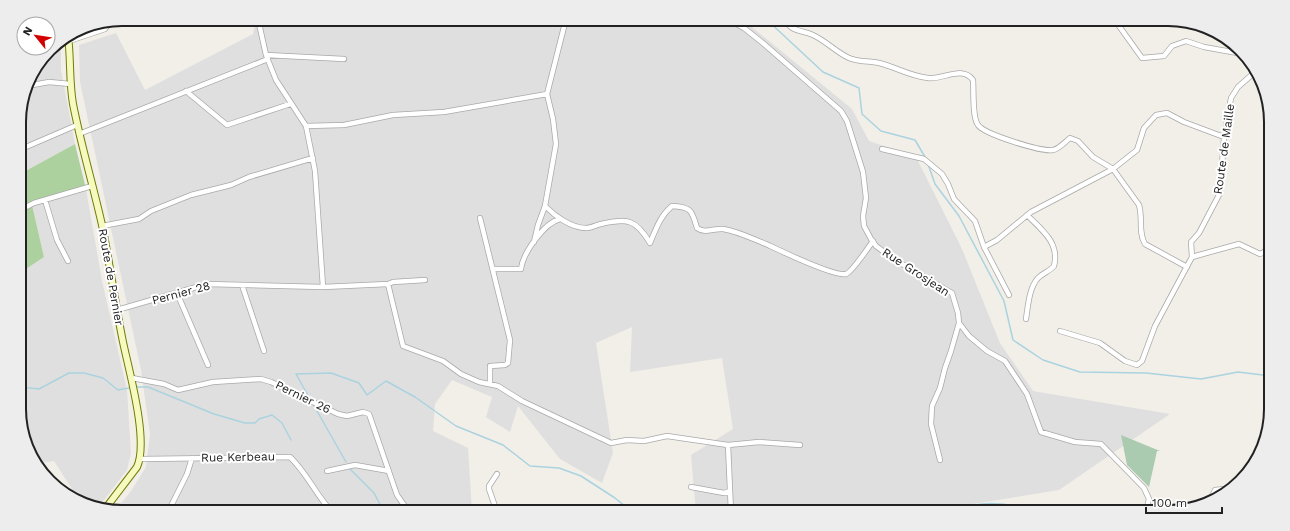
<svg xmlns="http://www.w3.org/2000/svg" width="1290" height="531" viewBox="0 0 1290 531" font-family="'Work Sans',sans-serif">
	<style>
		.residential { fill: #e0dfdf }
		.forest { fill: #add19e }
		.cemetery { fill: #aacbaf }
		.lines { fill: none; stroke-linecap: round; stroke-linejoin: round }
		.stream { stroke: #aad3df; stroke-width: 1.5 }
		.street-casing { stroke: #a9a9a9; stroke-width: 6 }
		.secondary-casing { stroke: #707d05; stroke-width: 8 }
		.street { stroke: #fff; stroke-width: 4.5 }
		.secondary { stroke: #f7fabf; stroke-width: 6 }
		.labels { text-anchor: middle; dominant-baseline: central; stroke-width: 4; stroke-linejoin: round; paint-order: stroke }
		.street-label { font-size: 12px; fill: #222; stroke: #fff }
		.rim { fill: none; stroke: #222; stroke-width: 2 }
	</style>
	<rect width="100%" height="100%" fill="#f2efe9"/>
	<path class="residential" d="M122,19H126L78,38L76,31L83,27Z
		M256,19H742L852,109L869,141L916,157L962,249L1000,343L1033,391L1170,414L1059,490L924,512H696L691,455L733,429L722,358L630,372L632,327L596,343L613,453L602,483L560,459L518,406L510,432L486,417L492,397L452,380L435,404L433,431L468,448L472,512L115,511L131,491L146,467L150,434L141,370L80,82L79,45L116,33L145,90L253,34Z
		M61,40V70L75,144L20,174L19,115L30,77L54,45Z
		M86,189L102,281L127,390L131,453L127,470L98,508L89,506L79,500L54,461L38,463L21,429L20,273L44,257L32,205Z"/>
	<path class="forest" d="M75,144L86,189L32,205L44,257L20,273V174Z"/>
	<path class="cemetery" d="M1121,435L1160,451H1157L1149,487L1127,465Z"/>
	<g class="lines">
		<path class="stream" d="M766,19L823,72L859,88L862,114L881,131L915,140L925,157
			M928,164L935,184L959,216L1004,301L1013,340L1043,360L1080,372L1146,373L1201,379L1238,372L1271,376
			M21,387L39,389L69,373H84L103,378L118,390L129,388
			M137,387H148L214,414L245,423H255L259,419L272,415L282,423L291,440
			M310,399L296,374L331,373L359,383L367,395L386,381L415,397L456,426L503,445L530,466L559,468L581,476L615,498L632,512
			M313,404L346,462
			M349,468L374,493L384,512
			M956,512C980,498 1013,504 1038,512"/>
		<g class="street-casing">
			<path id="street" d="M258,19L266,55L276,80L306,126L315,171L323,287L388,284L403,346L443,361L461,374L479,382L498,386L522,401L611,443L627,440L644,441L667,436L728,445L759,442L800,445
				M727,19L744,28L764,44L841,111L847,121L863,172L866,198L863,216L864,226L871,239L876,246L895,260L952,293L958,313L959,323L969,336L987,351L1005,361L1027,394L1041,432L1075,442L1101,444L1144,488L1149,499L1146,512
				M785,19C790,32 802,30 813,35C826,41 836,52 849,58C858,62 869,61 879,63C896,67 909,76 928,78C943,80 962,65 973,80C974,91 972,117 978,125C984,134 1041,152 1053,150C1059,149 1065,142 1070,138L1078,141L1093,157L1113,169L1139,205C1143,218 1138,233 1145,244L1187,267
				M1077,19H1078
				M1114,19L1142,58L1164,56L1172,46L1186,41L1204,47L1243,54
				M642,21L649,19
				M69,41L105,29L110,22L116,20
				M266,55L344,59
				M27,86L49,82L70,84
				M186,91L227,125L290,104
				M306,126L344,125L393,115L444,112L547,94
				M79,134L268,59
				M882,149L924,159L942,174L948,184L954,199L975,221L984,247L997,240L1031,212L1113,169L1137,150L1144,128L1156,115L1167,113L1184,122L1224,137
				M19,150L77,125
				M45,200L57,240L68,261
				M545,206C555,216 571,228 586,228C591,228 596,225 601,224C627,218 636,219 650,243C656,229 660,216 672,206C692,207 692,211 697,228C705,234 714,228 723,229C737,231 753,239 766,244C779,250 834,277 846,274C852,272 868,248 873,241
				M20,210L34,203L92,186
				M480,218L510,340L508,363L505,365L490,366V383
				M102,226L139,219L151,211L191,195L231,185L249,177L313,158
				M534,242L538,225L545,206L556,144L553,119L547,94L566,19
				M984,247L1009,295
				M1192,257L1191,242L1199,233L1220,193L1224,137L1231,98L1238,87L1255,72
				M1192,257L1239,244L1260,254C1275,249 1268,230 1270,218
				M494,269H521C523,253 544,223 560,219
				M388,284L393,282L425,280
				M242,285L264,351
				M177,293L208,365
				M117,310L207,284L323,287
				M1026,319C1028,306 1029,288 1038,278C1043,273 1050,271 1054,266C1060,243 1042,230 1027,215
				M1060,331L1100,343L1125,361L1137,365L1142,361L1155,326L1192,257
				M132,378L164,384L178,390L213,382L261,379L271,382L338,414L347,416L363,412L369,414L397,495L409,512
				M728,445L731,512
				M141,459L290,457C307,473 316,495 332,512
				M940,460L931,424L932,406L940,388L945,368L951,351L959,323
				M327,471L355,465L389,471
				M691,487L724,493L730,491
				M1211,498L1215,490L1233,488
				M168,512L187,474L192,458
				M497,512L489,489V486L497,474"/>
		</g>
		<g class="secondary-casing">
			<path id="secondary" d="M68,36C71,59 69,81 73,104C81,145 93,185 102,225C110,264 115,303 123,342C129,371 149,441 137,467L105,509"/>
		</g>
		<use href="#street" class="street"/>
		<use href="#secondary" class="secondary"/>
	</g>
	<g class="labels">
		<g class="street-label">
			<text transform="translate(1224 149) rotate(-82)">Route de Maille</text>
			<text transform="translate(916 272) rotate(33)">Rue Grosjean</text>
			<text transform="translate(111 277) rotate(80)">Route de Pernier</text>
			<text transform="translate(181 293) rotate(-15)">Pernier 28</text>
			<text transform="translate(303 397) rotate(26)">Pernier 26</text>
			<text transform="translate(238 457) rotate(-1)">Rue Kerbeau</text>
		</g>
	</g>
	<path d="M0 0H1290V531H0ZM122 26H1168A96 96 0 0 1 1264 122V409A96 96 0 0 1 1168 505H122A96 96 0 0 1 26 409V122A96 96 0 0 1 122 26Z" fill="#ededed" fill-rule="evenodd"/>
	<path class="rim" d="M122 26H1168A96 96 0 0 1 1264 122V409A96 96 0 0 1 1168 505H122A96 96 0 0 1 26 409V122A96 96 0 0 1 122 26Z"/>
	<g transform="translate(36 36) rotate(300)"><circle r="19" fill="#ffffff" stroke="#a7a7a7"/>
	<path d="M0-3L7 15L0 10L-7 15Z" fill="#d40000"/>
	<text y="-6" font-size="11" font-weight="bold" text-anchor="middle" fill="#222222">N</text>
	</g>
	<path d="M1146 507v6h76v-6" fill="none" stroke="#222222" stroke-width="2"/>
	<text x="1152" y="507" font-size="12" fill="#222222" stroke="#ffffff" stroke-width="3" paint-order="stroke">100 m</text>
</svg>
